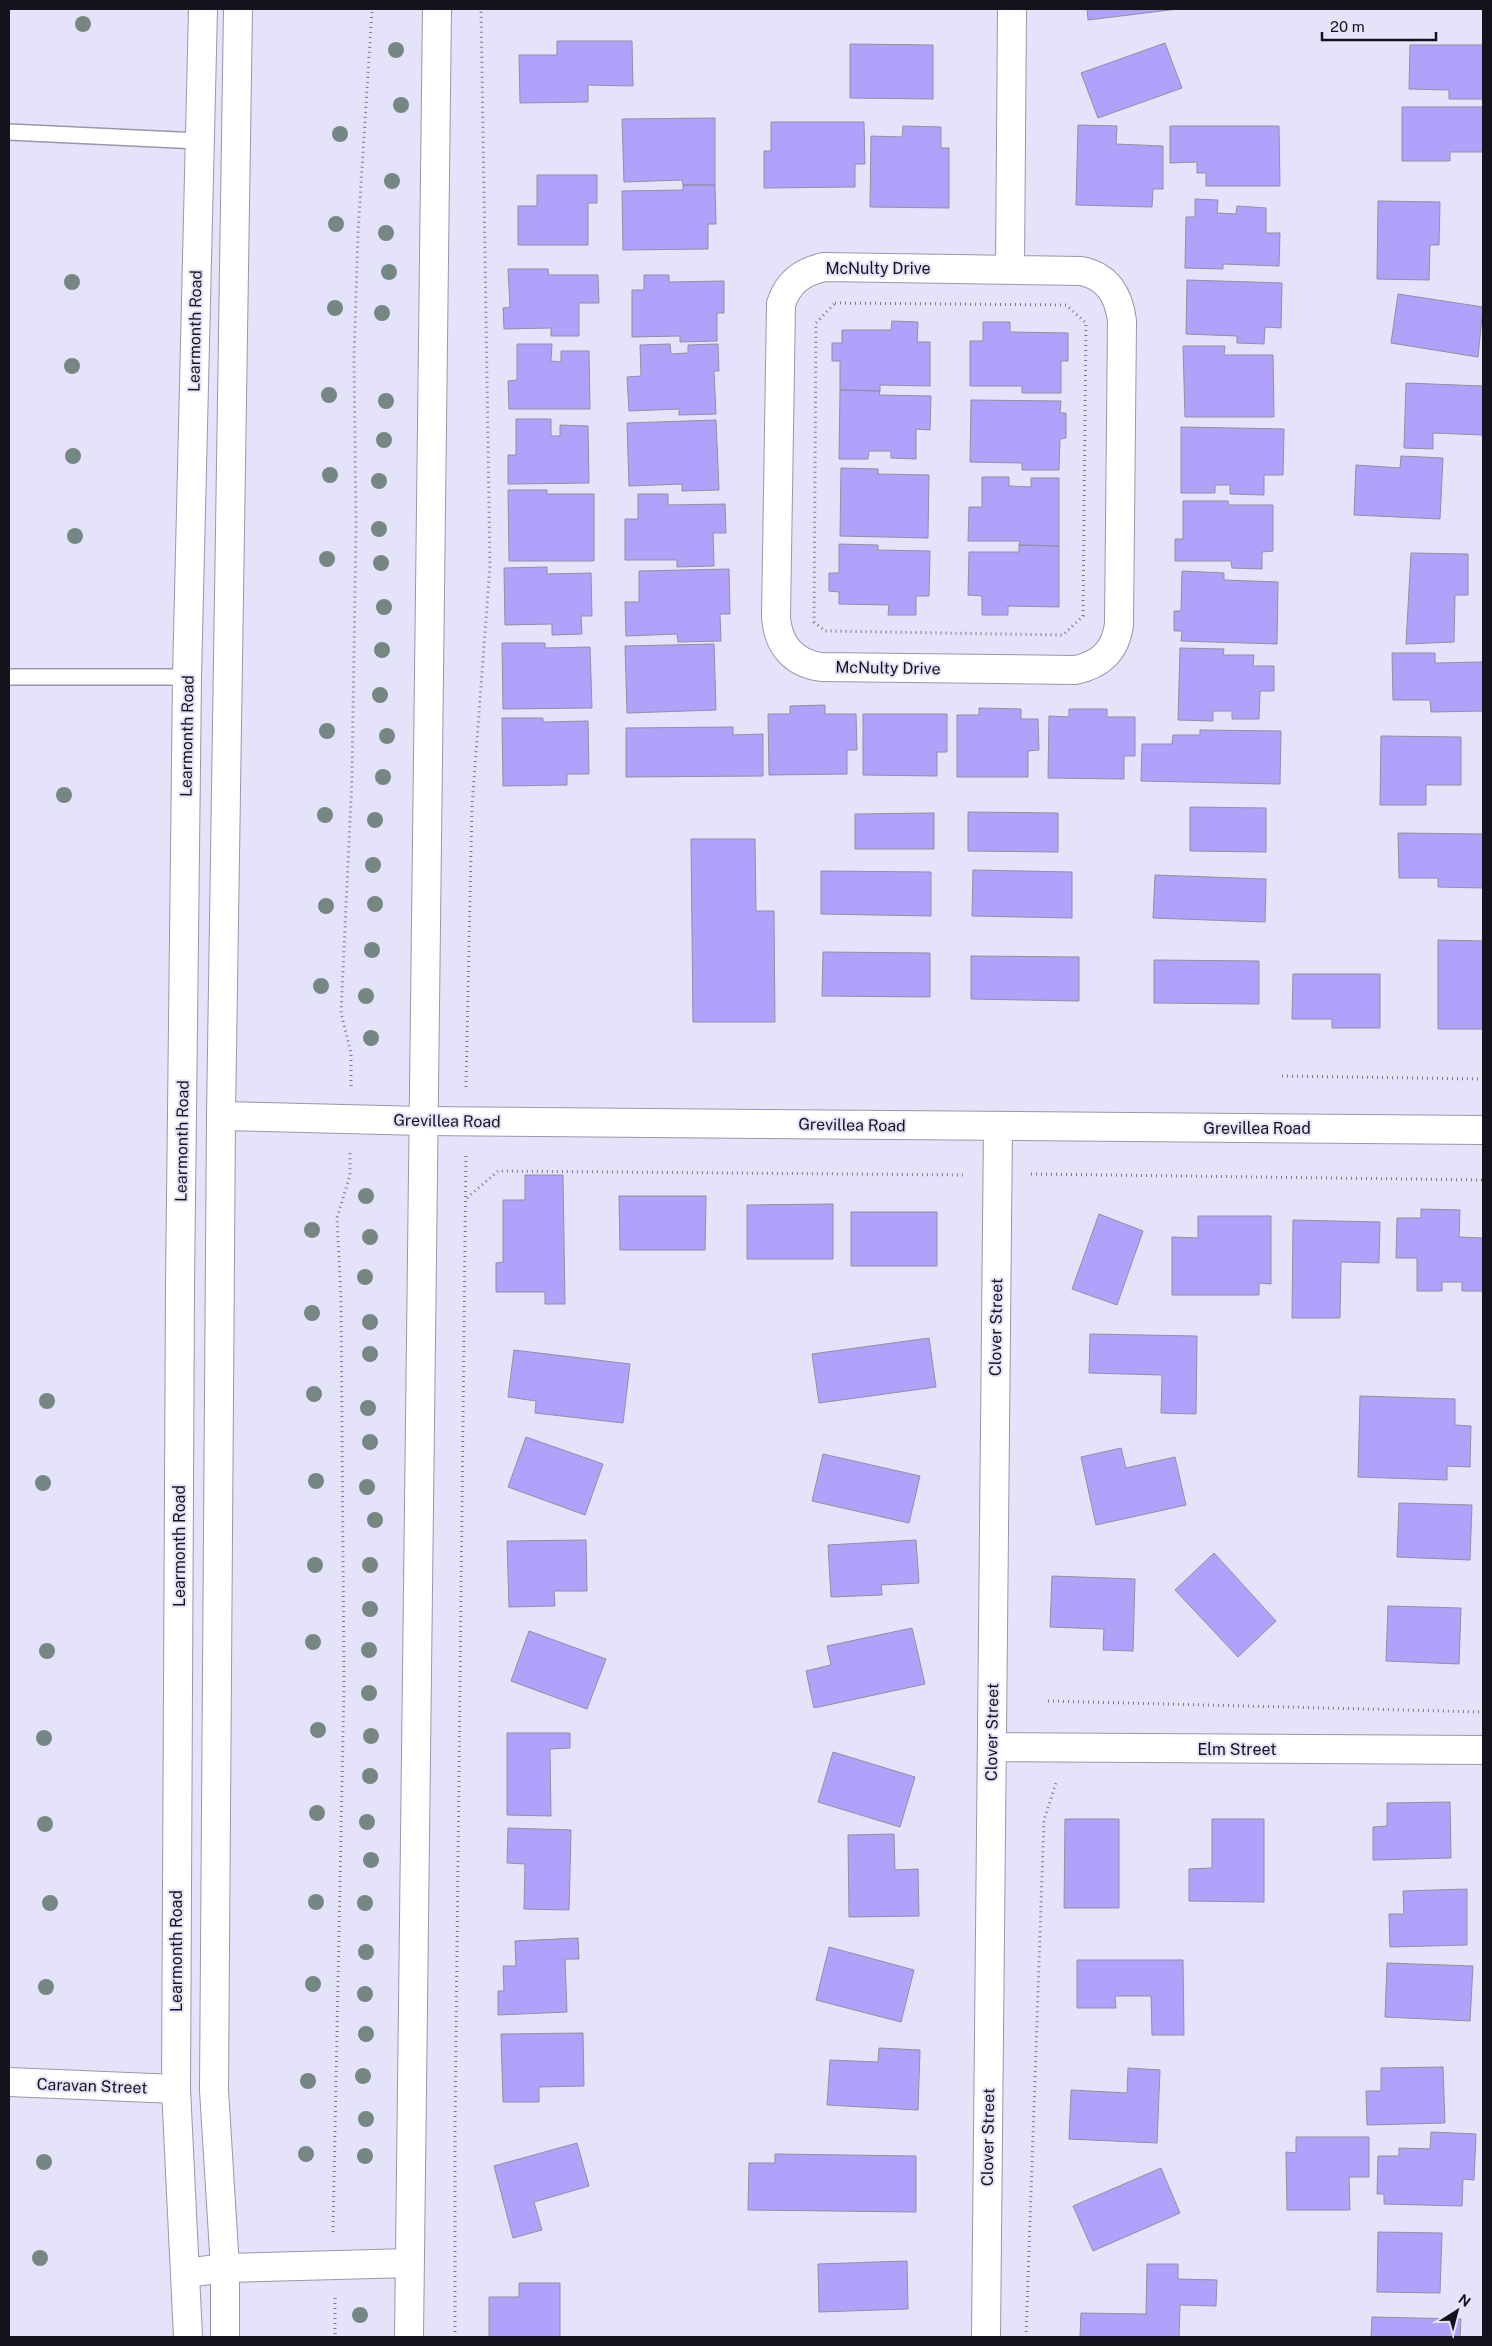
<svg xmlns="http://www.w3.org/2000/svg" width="1492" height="2346" viewBox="0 0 1492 2346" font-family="'Public Sans',sans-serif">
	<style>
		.building { fill: #b1a1fb; stroke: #928fa3 }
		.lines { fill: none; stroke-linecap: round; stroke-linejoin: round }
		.service-casing { stroke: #9a97ab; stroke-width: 18 }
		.minor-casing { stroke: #9a97ab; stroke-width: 30 }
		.tertiary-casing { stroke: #9a97ab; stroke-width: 30 }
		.secondary-casing { stroke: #9a97ab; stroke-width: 30 }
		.path { stroke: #797887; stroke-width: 3; stroke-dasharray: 1 4; stroke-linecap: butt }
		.service { stroke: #fff; stroke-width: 15 }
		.minor { stroke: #fff; stroke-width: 28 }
		.tertiary { stroke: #fff; stroke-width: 28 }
		.secondary { stroke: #fff; stroke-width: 28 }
		.tree { fill: #758782 }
		.labels { text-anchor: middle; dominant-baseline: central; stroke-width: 4; stroke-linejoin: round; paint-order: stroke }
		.street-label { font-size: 16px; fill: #14131b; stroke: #e5e3f9 }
	</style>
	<rect width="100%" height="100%" fill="#e5e3f9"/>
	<path class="building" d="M1087,9H1178L1088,20Z
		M557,41H632L633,86L588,85V102L520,103L519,55H557Z
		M1165,43L1182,88L1098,118L1081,73Z
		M850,44L933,45V99L850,98Z
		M1410,45H1483V99H1449V90L1409,89Z
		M1402,107H1483V152H1450V161H1402Z
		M715,118V185H683L682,180L624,182L622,119Z
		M771,122H864L865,164H855V187L764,188V151H771Z
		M1078,125L1117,126L1116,144L1163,146V189H1153L1152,207L1076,205Z
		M903,126L941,127V148H949V208L870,207L871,136L902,137Z
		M1170,126H1279L1280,186H1206V173H1197V162L1170,163Z
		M537,175H597V203H588V245H518V206H537Z
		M683,185H715L716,224H708V249L623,250L622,191L683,190Z
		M1195,199L1218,200L1217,213L1236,214L1237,206L1266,208V233H1280L1279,266L1223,264V269L1185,268L1186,217H1195Z
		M1378,201L1440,202L1439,245H1430L1429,280L1377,279Z
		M508,269H548L549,275H598L599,303H579V336H551V328L504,329L503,308L510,307Z
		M644,275H669V282L724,281V313H717V341L680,342V336L632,337V290H644Z
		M1187,280L1282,283L1281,328L1265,327L1264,344L1237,343V336L1186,334Z
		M1398,294L1483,307L1478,357L1391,343Z
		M892,321L918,322L917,342H930V386L880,385V391L840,390V361H832V343H842V330H891Z
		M983,322H1010V332L1068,333V361H1061V393H1022V386H970V341H983Z
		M517,344H552L551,361L561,362V351H589L590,409H509L508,381L517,380Z
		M670,344L671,354L688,353V345L718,344L719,371H714L716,414L679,415V409L629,411L627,377L641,376L640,345Z
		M1183,346H1225L1224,355H1273L1274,417H1185Z
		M1406,383L1483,386V435L1433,433V449L1404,448Z
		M840,390L880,391L879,395L931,396L930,430L916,429V459L891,458V451H869L868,459H839Z
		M971,400L1061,401L1060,413H1066V438L1060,439L1059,470H1022V463L970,462Z
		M516,419H551V436H560V425L588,426L589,483L508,484V455H516Z
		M716,420L719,490L682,491V484L629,486L627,423Z
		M1181,427L1284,429L1283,475H1264V495L1230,494V485H1215V493H1181Z
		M1401,456L1443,458L1440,519L1354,515L1356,465L1400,468Z
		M841,468L878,469V474L929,475L928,538L840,536Z
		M982,477H1009V486L1031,487V478H1059V546L1019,545L1020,541H968L969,507H982Z
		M508,490H547V494H594V561H509Z
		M638,494H668V505L725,504L726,533H713L714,566L677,567V560H625V519H638Z
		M1183,501H1228L1229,505H1273V551L1262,552V569L1232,568L1231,561H1175V539H1183Z
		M839,544L878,545V550L930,551L929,596H916V615H888L889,605L839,604V592L829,591V573H839Z
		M1019,545L1059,546V607L1008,606V615H982V596L968,595L969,552H1019Z
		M1411,553L1468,554V595H1455L1454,642L1406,644Z
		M547,567V574L591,573L592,616H581L582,634L552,635V624L505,625L504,568Z
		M729,569L730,614H720L721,641L678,642L677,634L626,636L625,602H639V571Z
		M1182,571L1224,573V580L1278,582L1277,644L1181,641L1182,631H1174V611H1181Z
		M502,643H545V648L590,647L592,708L503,709Z
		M714,644L716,710L627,713L625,646Z
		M1180,648L1224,649L1223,655H1254L1253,666H1274V691H1260L1259,719H1232V711H1213V721L1178,720Z
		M1392,653H1435V663L1483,662V711L1431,712L1430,700H1393Z
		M825,705V714H856L857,750H847V774L769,775L768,714H790V706Z
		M979,708L1021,709V719H1038L1039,750L1028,751V777H957V715H979Z
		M1069,709H1107V717H1135V756H1124V779L1048,778L1049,716L1069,717Z
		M863,714H947V752H937V776L863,775Z
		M502,718H543V722L588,721L589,774H567V785L503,786Z
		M733,727V735L763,734V776L626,777V728Z
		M1200,730L1281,731L1280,784L1141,781L1142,744H1172L1173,735H1200Z
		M1381,736L1461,737V785H1426V805H1380Z
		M1190,807L1266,808V852L1190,851Z
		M968,812L1058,813V852L968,851Z
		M934,813V849H855V814Z
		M1398,833L1483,834V888L1438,887V878H1399Z
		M691,839H755L756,911H774L775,1022H693Z
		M973,870L1072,872V918L972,916Z
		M821,871L931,872V916L821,914Z
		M1155,875L1266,879L1265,922L1153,918Z
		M1438,940L1483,941V1029H1438Z
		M823,952L930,953V997L822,996Z
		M971,956L1079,957V1001L971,999Z
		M1154,960L1259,961V1004L1154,1003Z
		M1293,974H1380V1028H1332V1019H1292Z
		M525,1175H563L565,1304H545V1292H496V1263L503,1262V1200H525Z
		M619,1196H706L705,1250H620Z
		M833,1204V1259H747V1205Z
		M1421,1209L1460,1210L1459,1237L1483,1238V1291H1462V1282H1442V1291H1417V1258H1396L1397,1218H1421Z
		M851,1212H937V1266H851Z
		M1099,1214L1143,1231L1117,1305L1072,1289Z
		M1198,1216H1271V1284L1259,1283V1295H1172V1237L1198,1238Z
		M1293,1220L1380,1222L1379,1263L1341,1262L1340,1318H1292Z
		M1090,1334L1197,1336L1196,1414L1161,1413L1162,1375L1089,1373Z
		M929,1338L936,1387L819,1403L812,1354Z
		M514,1350L630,1364L623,1423L535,1413L536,1401L508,1397Z
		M1360,1396L1455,1399V1425L1471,1426L1470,1467L1447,1466V1480L1358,1477Z
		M526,1437L603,1464L585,1515L508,1487Z
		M1121,1448L1126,1468L1175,1457L1186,1505L1096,1525L1081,1457Z
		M823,1454L920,1476L909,1523L812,1501Z
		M1399,1503L1472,1505L1470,1560L1397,1557Z
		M586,1540L587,1591H554L555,1606L509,1607L507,1541Z
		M916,1540L919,1583L881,1585L882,1595L831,1597L828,1545Z
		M1214,1553L1276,1621L1238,1657L1175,1590Z
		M1052,1576L1135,1579L1133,1651L1103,1650L1104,1629L1050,1627Z
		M1388,1606L1461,1608L1459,1664L1386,1661Z
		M912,1628L925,1684L814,1708L806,1671L831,1665L827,1646Z
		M529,1631L606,1659L587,1709L511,1681Z
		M507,1733H570V1748L550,1749L551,1816L507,1815Z
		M833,1752L915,1777L900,1827L818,1802Z
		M1450,1802L1451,1858L1373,1860V1827L1387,1826V1803Z
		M1065,1819H1119V1908H1064Z
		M1212,1819H1264V1902L1189,1901V1869L1212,1868Z
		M508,1828L571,1830L569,1910L524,1909L525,1864L507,1863Z
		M894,1834L895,1870L918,1869L919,1916L849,1917L848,1835Z
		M1467,1889V1945L1390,1947L1389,1914H1404L1403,1891Z
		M578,1938L579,1959H565L567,2012L498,2015V1991H504L503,1966H516L515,1941Z
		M829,1947L914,1970L901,2022L816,2000Z
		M1077,1960H1183L1184,2035H1152L1151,1996H1115L1116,2008H1077Z
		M1387,1963L1473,1966L1470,2021L1385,2017Z
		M583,2033L584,2086L539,2087V2102H503L501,2034Z
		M879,2048L920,2050L918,2110L827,2105L830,2060L878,2062Z
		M1443,2067L1445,2123L1367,2125L1366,2091H1381V2068Z
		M1128,2068L1160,2070L1157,2143L1069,2139L1071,2090L1127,2093Z
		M1431,2132L1476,2134L1474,2180L1463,2179L1462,2206L1384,2204V2194H1377L1378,2156H1399V2148L1430,2149Z
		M1296,2137H1369V2177H1349L1350,2210H1287L1286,2152L1296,2153Z
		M577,2143L589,2186L534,2202L542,2230L513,2238L494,2166Z
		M775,2154L916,2156V2212L748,2210L749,2163H775Z
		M1161,2168L1180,2213L1093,2251L1073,2206Z
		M1378,2232L1442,2233L1440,2293L1377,2292Z
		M907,2261L908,2309L819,2312L818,2264Z
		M1147,2264H1178V2279L1217,2280L1216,2306L1180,2305L1179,2337H1080L1081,2313L1146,2314Z
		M519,2283H560V2337H489V2297H519Z
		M1372,2317L1461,2319L1460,2337H1371Z"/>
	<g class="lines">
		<g class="service-casing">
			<path id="service" d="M9,132L199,141
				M9,677H187"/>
		</g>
		<g class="minor-casing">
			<path id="minor" d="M824,267L1081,271C1108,276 1119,296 1122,321L1119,624C1116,650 1101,665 1075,670L821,667C793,663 778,645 776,617L781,304C788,282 802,272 824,267Z
				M1010,269L1012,9
				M992,1747L1483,1750
				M186,2273L225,2268L410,2263
				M409,2337L437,9
				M986,2337L998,1126"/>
		</g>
		<g class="tertiary-casing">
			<path id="tertiary" d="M221,1116L423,1121L1483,1130
				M9,2082L176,2089"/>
		</g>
		<g class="secondary-casing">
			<path id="secondary" d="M188,2337L176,2089L180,1286L187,677L203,9
				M225,2337V2268L214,2090L221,1116L238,9"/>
		</g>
		<path class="path" d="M835,303L1066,305L1086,323L1083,616L1063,635L825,631L814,622L816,323Z
			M1282,1076L1483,1079
			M351,1086V1053L341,1013L352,778L356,527L354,358L358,233L372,9
			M466,1087L472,806L490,566L481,9
			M1031,1174L1483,1180
			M467,1198L498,1171L965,1175
			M1048,1701L1483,1712
			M333,2232L344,1684L341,1300L337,1218L350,1175V1152
			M335,2298V2337
			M455,2337V2128L466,1154
			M1026,2337L1044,1820L1056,1783"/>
		<use href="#service" class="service"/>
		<use href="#minor" class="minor"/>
		<use href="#tertiary" class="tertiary"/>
		<use href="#secondary" class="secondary"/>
	</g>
	<g class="tree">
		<circle cx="83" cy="24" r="8"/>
		<circle cx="396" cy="50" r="8"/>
		<circle cx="401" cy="105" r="8"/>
		<circle cx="340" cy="134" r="8"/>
		<circle cx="392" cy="181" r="8"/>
		<circle cx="336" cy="224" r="8"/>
		<circle cx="386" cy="233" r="8"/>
		<circle cx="389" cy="272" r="8"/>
		<circle cx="72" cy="282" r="8"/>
		<circle cx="335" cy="308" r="8"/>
		<circle cx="382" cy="313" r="8"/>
		<circle cx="72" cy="366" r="8"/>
		<circle cx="329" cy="395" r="8"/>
		<circle cx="386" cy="401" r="8"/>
		<circle cx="384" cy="440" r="8"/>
		<circle cx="73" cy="456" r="8"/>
		<circle cx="330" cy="475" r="8"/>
		<circle cx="379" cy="481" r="8"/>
		<circle cx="379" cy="529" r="8"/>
		<circle cx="75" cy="536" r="8"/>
		<circle cx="327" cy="559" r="8"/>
		<circle cx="381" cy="563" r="8"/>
		<circle cx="384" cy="607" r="8"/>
		<circle cx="382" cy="650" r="8"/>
		<circle cx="380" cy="695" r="8"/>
		<circle cx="327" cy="731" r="8"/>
		<circle cx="387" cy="736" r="8"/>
		<circle cx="383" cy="777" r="8"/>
		<circle cx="64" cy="795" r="8"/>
		<circle cx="325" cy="815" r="8"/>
		<circle cx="375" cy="820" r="8"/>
		<circle cx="373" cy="865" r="8"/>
		<circle cx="375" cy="904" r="8"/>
		<circle cx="326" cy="906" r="8"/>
		<circle cx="372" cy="950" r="8"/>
		<circle cx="321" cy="986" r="8"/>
		<circle cx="366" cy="996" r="8"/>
		<circle cx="371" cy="1038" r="8"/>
		<circle cx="366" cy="1196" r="8"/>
		<circle cx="312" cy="1230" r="8"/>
		<circle cx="370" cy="1237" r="8"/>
		<circle cx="365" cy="1277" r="8"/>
		<circle cx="312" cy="1313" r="8"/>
		<circle cx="370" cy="1322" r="8"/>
		<circle cx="370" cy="1354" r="8"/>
		<circle cx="314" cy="1394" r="8"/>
		<circle cx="47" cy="1401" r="8"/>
		<circle cx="368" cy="1408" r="8"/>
		<circle cx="370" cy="1442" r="8"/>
		<circle cx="316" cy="1481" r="8"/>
		<circle cx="43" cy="1483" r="8"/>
		<circle cx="367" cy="1487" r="8"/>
		<circle cx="375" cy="1520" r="8"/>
		<circle cx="315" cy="1565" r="8"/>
		<circle cx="370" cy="1565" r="8"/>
		<circle cx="370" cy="1609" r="8"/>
		<circle cx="313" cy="1642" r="8"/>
		<circle cx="369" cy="1650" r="8"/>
		<circle cx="47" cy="1651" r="8"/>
		<circle cx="369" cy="1693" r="8"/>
		<circle cx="318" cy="1730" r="8"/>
		<circle cx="371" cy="1736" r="8"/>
		<circle cx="44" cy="1738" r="8"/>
		<circle cx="370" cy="1776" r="8"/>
		<circle cx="317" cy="1813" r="8"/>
		<circle cx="367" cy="1822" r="8"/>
		<circle cx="45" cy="1824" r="8"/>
		<circle cx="371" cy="1860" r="8"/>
		<circle cx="316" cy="1902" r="8"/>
		<circle cx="50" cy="1903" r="8"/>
		<circle cx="365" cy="1903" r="8"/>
		<circle cx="366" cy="1952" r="8"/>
		<circle cx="313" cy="1984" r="8"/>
		<circle cx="46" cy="1987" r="8"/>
		<circle cx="365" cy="1994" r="8"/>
		<circle cx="366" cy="2034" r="8"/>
		<circle cx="363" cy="2076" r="8"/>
		<circle cx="308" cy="2081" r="8"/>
		<circle cx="366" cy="2119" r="8"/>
		<circle cx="306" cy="2154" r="8"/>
		<circle cx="365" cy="2156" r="8"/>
		<circle cx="44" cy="2162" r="8"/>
		<circle cx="40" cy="2258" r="8"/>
		<circle cx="360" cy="2315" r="8"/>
	</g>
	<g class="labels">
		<g class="street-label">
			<text x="878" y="268">McNulty Drive</text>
			<text transform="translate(195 331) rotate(-89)">Learmonth Road</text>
			<text transform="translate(888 668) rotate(1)">McNulty Drive</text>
			<text transform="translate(187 736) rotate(-89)">Learmonth Road</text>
			<text transform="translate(447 1121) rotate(1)">Grevillea Road</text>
			<text transform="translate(852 1125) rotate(1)">Grevillea Road</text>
			<text x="1257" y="1128">Grevillea Road</text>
			<text transform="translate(182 1141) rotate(-89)">Learmonth Road</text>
			<text transform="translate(996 1327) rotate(-89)">Clover Street</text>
			<text transform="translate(179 1546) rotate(-90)">Learmonth Road</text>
			<text transform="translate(992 1732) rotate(-89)">Clover Street</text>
			<text x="1237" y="1749">Elm Street</text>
			<text transform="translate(176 1951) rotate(-90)">Learmonth Road</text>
			<text transform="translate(92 2086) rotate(2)">Caravan Street</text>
			<text transform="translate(988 2137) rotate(-89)">Clover Street</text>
		</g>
	</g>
	<rect width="1492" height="2346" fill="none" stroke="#14131b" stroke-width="20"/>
	<g transform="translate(1457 2311) rotate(36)" stroke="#e5e3f9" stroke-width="4" paint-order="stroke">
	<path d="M0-4L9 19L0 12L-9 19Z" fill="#14131b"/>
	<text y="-8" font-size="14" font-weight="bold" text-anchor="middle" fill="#14131b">N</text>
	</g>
	<path d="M1322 32v8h114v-8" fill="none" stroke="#14131b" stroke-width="2.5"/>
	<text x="1330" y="32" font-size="15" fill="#14131b" stroke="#e5e3f9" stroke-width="4" paint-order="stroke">20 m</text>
</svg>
